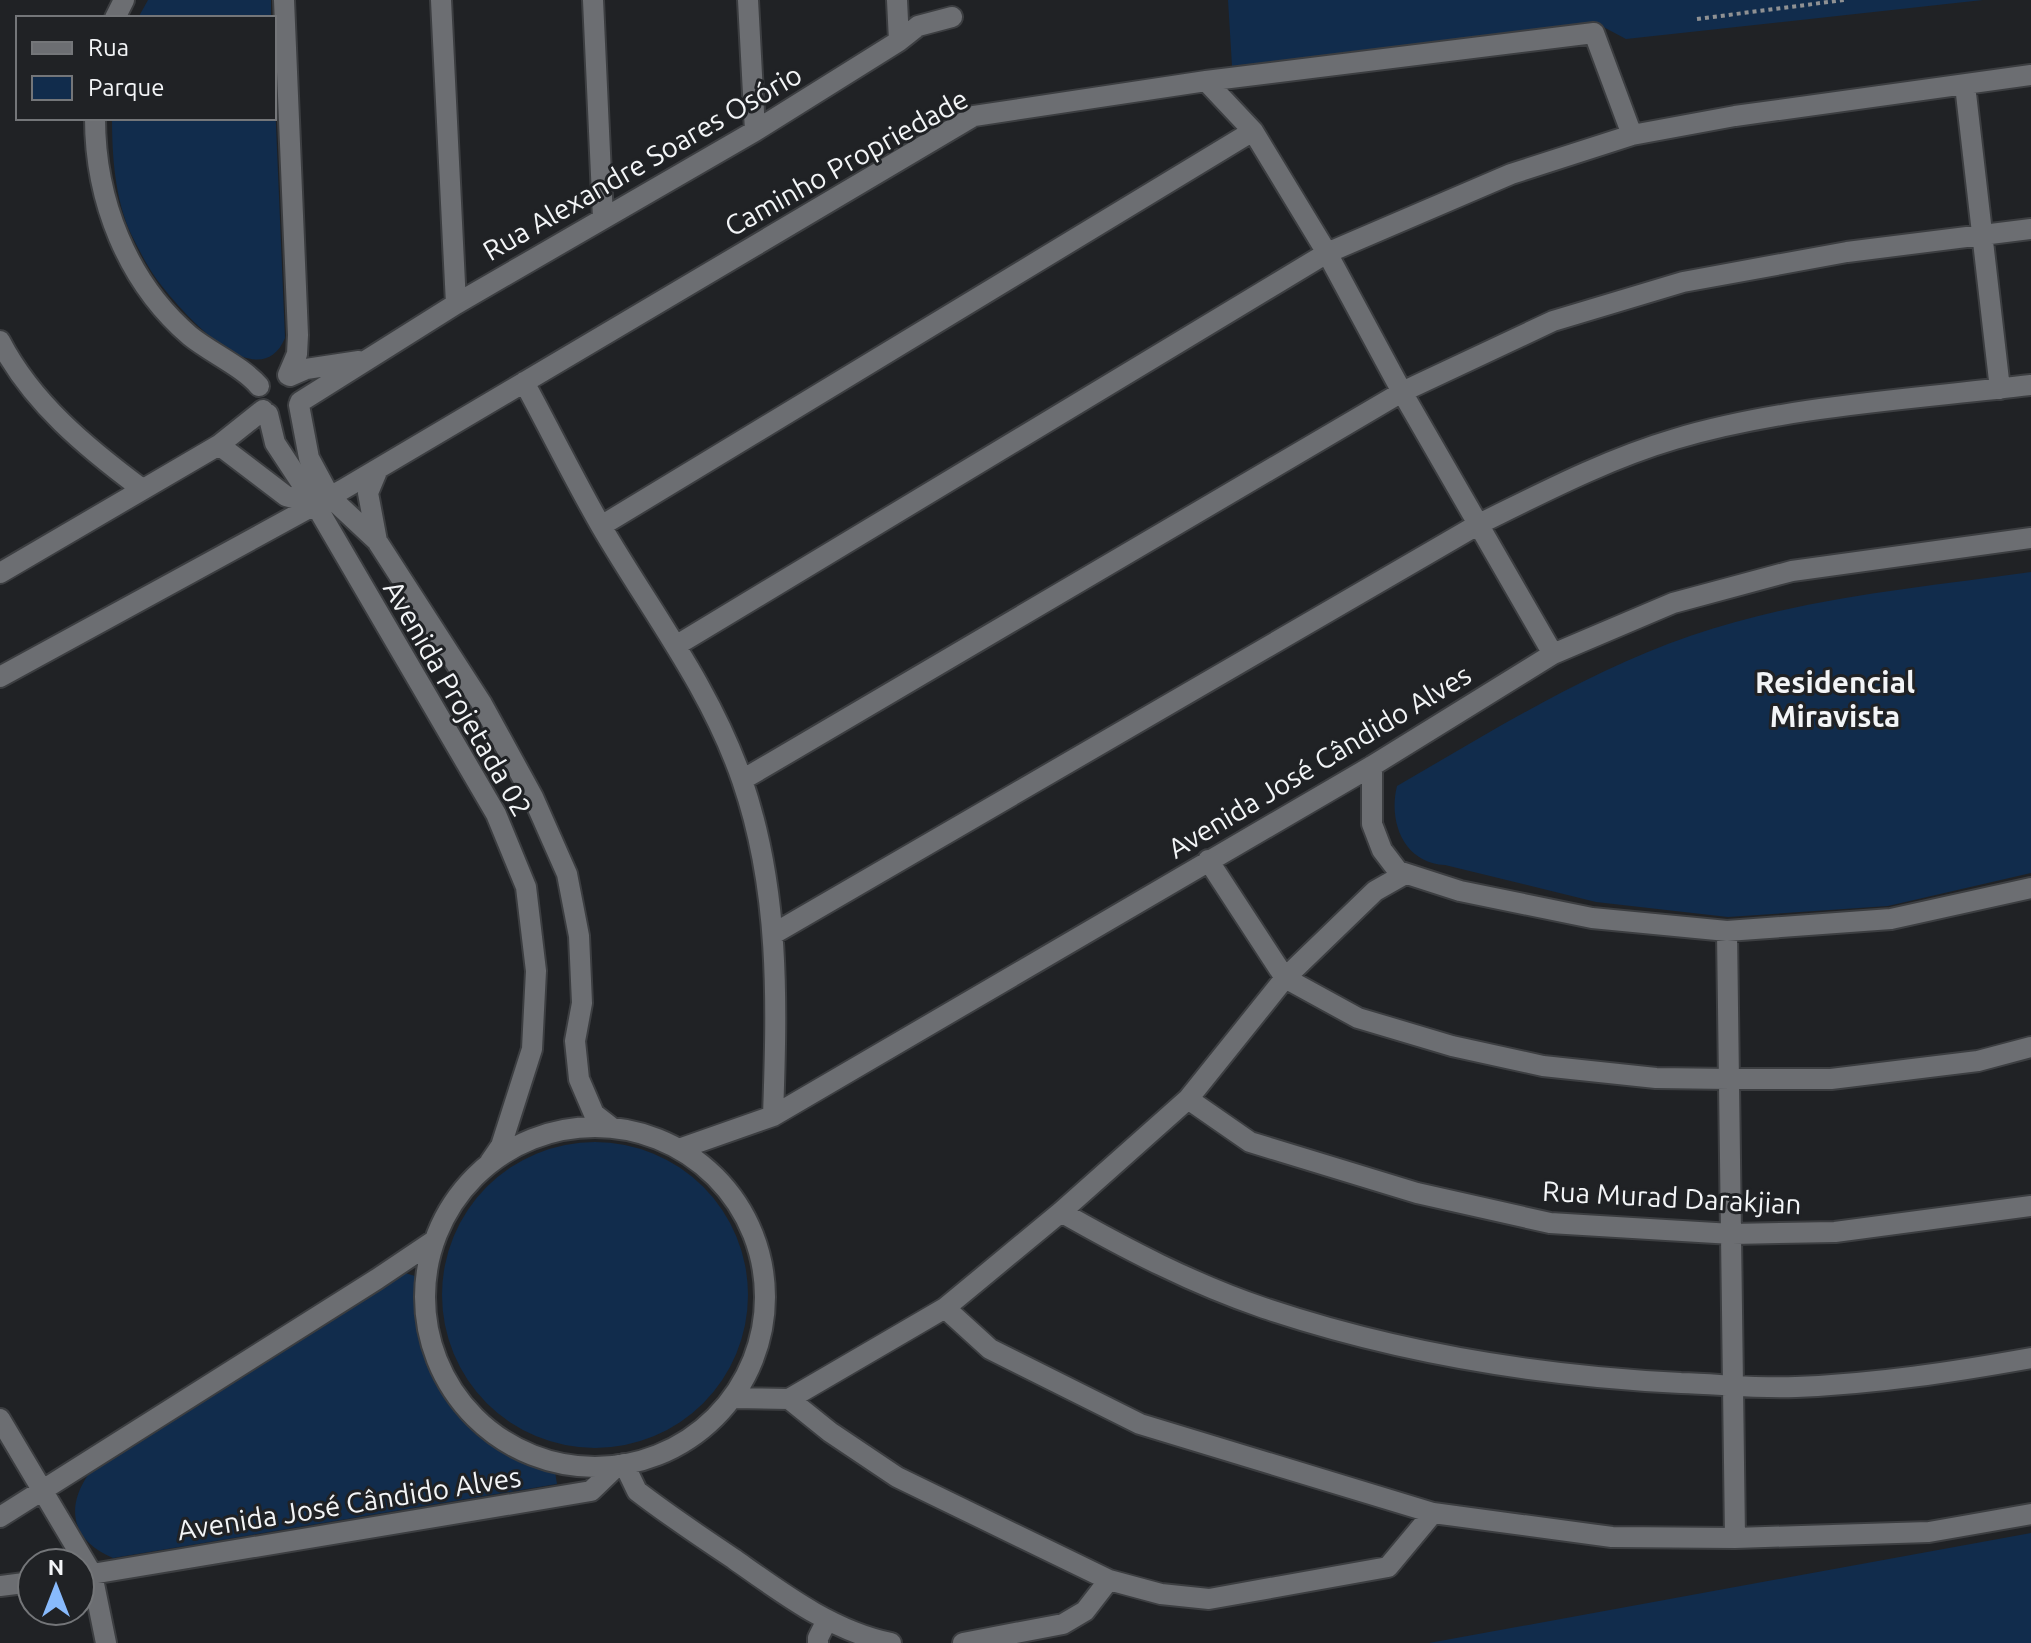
<svg xmlns="http://www.w3.org/2000/svg" width="2031" height="1643" viewBox="0 0 2031 1643" font-family="Ubuntu,sans-serif">
	<style>
		.green { fill: #112c4c }
		.lines { fill: none; stroke-linecap: round; stroke-linejoin: round }
		.minor-casing { stroke: #3c3e41; stroke-width: 24 }
		.path { stroke: #8f9193; stroke-width: 4; stroke-dasharray: 4 4; stroke-linecap: butt }
		.minor { stroke: #6c6e72; stroke-width: 20 }
		.labels { text-anchor: middle; dominant-baseline: central; stroke-width: 6; stroke-linejoin: round; paint-order: stroke }
		.street-label { font-size: 28px; fill: #f3f5f7; stroke: #202225 }
		.neighbourhood-label { font-size: 30px; font-weight: bold; fill: #f3f5f7; stroke: #202225 }
	</style>
	<rect width="100%" height="100%" fill="#202225"/>
	<path class="green" d="M148,0H271V18H138Z
		M1228,0H1983L1626,39L1594,22L1232,66Z
		M274,78L285,338C258,402 176,306 155,277C146,264 138,248 131,234C115,199 112,156 112,118H274Z
		M2031,572V873L1888,906L1728,917L1596,902L1445,865C1404,863 1388,822 1397,786C1492,731 1586,672 1690,636C1799,598 1917,588 2031,572Z
		M442 1295a153 153 0 1 1 306 0a153 153 0 1 1-306 0Z
		M405,1273L415,1276C417,1297 416,1317 420,1338C435,1408 489,1453 555,1472L557,1484L113,1558C74,1542 64,1510 88,1475Z
		M2031,1533V1643H1429Z"/>
	<g class="lines">
		<g class="minor-casing">
			<path id="minor" d="M284,0L298,335L297,354L288,375
				M441,0L456,304
				M593,0L603,218
				M748,0L755,131
				M897,0L899,41
				M115,18L124,0
				M1206,81L1253,131L1327,253L1402,392L1553,654
				M1965,85L2000,389
				M95,118C95,200 127,282 190,336C211,353 243,367 259,386
				M0,341C32,403 87,448 142,489
				M290,376L306,369L359,361
				M524,382C550,430 574,479 601,526C650,610 710,687 742,780C780,890 777,1002 773,1116
				M300,402L456,304L755,131L899,41L918,26L952,17
				M299,405L309,458L330,497L377,541L482,704L533,797L567,874L579,936L582,1003L575,1041L579,1079L594,1114L612,1128
				M268,414L275,443L315,504L496,814L526,887L536,971L532,1049L501,1146L490,1162
				M219,445L286,496L315,504
				M601,526L1253,131
				M377,541L368,493L378,469
				M0,573L219,445L263,410
				M677,645L1327,253L1511,174L1632,135L1735,116L2031,75
				M0,677L342,490L974,116L1206,81L1594,33L1632,135
				M1372,766V824L1382,850L1398,871L1460,891L1592,918L1727,931L1891,919L2031,888
				M742,780L1402,392L1553,321L1683,282L1847,252L2031,229
				M1208,860L1285,978L1358,1018L1452,1046L1543,1066L1656,1078L1730,1079H1831L1978,1061L2031,1047
				M1727,931L1735,1538
				M775,933L1479,524C1542,493 1607,459 1675,439C1785,406 1916,399 2031,385
				M1188,1099L1250,1142L1417,1193L1550,1223L1732,1234L1835,1232L2031,1206
				M425 1297a170 170 0 1 1 340 0a170 170 0 1 1-340 0Z
				M679,1149L773,1116L1372,766L1553,654L1673,603L1792,571L2031,538
				M1061,1212C1126,1249 1193,1284 1264,1308C1398,1353 1540,1376 1681,1383C1719,1384 1758,1389 1796,1387C1875,1384 1953,1372 2031,1358
				M945,1308L990,1349L1140,1424L1433,1513L1612,1537L1735,1538L1929,1532L2031,1514
				M732,1398L789,1399L945,1308L1061,1212L1188,1099L1285,978L1375,891L1405,874
				M789,1399L830,1432L897,1477L1109,1580L1161,1594L1209,1599L1388,1567L1433,1513
				M0,1419L92,1574L106,1643
				M624,1464L637,1491C668,1515 701,1537 734,1559C782,1593 832,1631 891,1643
				M0,1517L377,1279L435,1240
				M80,1576L591,1491L618,1465
				M0,1586L32,1582
				M818,1643V1638L827,1620
				M963,1643L1063,1624L1085,1611L1109,1580"/>
		</g>
		<path class="path" d="M1697,19L1844,0"/>
		<use href="#minor" class="minor"/>
	</g>
	<g class="labels">
		<g class="street-label">
			<text transform="translate(642 162) rotate(-30)">Rua Alexandre Soares Osório</text>
			<text transform="translate(846 162) rotate(-29)">Caminho Propriedade</text>
			<text transform="translate(458 698) rotate(60)">Avenida Projetada 02</text>
			<text transform="translate(1319 761) rotate(-31)">Avenida José Cândido Alves</text>
			<text transform="translate(1672 1197) rotate(3)">Rua Murad Darakjian</text>
			<text transform="translate(349 1503) rotate(-9)">Avenida José Cândido Alves</text>
		</g>
		<g class="neighbourhood-label">
			<text x="1835" y="682">Residencial<tspan x="1835" dy="34">Miravista</tspan></text>
		</g>
	</g>
	<rect x="16" y="16" width="260" height="104" fill="#202225" stroke="#747679" stroke-width="2"/>
	<rect x="32" y="42" width="40" height="12" fill="#6c6e72" stroke="#747679" stroke-width="2"/>
	<text x="88" y="56" font-size="24" fill="#f3f5f7">Rua</text>
	<rect x="32" y="76" width="40" height="24" fill="#112c4c" stroke="#747679" stroke-width="2"/>
	<text x="88" y="96" font-size="24" fill="#f3f5f7">Parque</text>
	<g transform="translate(56 1587)"><circle r="38" fill="#202225" stroke="#747679" stroke-width="2"/>
	<path d="M0-6L14 30L0 20L-14 30Z" fill="#88bafc"/>
	<text y="-12" font-size="22" font-weight="bold" text-anchor="middle" fill="#f3f5f7">N</text>
	</g>
</svg>
